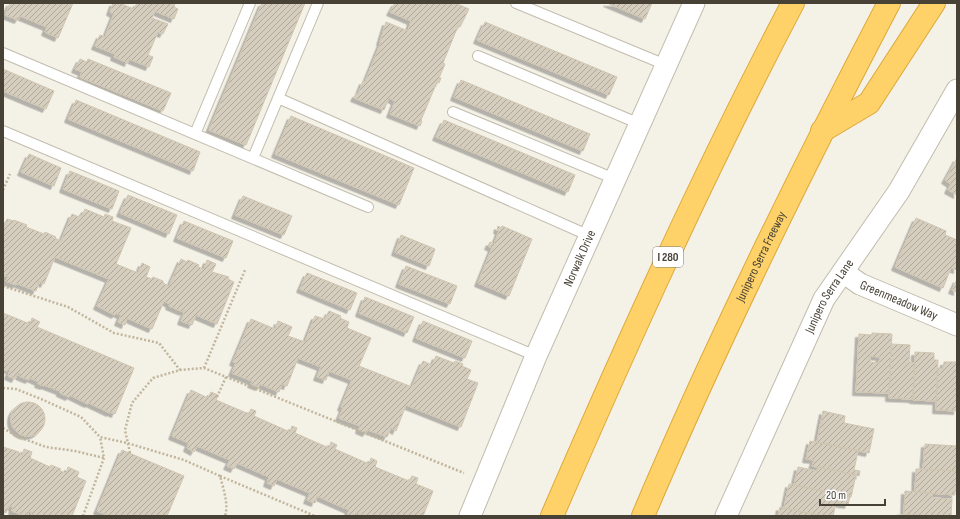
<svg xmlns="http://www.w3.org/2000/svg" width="960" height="519" viewBox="0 0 960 519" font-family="'Sofia Sans Condensed',sans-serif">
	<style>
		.building { fill: url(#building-hatch); stroke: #d0c5b0; fill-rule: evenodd; filter: url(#shadow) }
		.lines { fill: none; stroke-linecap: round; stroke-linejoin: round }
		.service-casing { stroke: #c2bcad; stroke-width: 12 }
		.minor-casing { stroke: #c2bcad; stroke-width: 23 }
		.motorway-casing { stroke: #dea838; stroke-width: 24 }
		.path { stroke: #c1b59b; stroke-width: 2.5; stroke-dasharray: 2 2; stroke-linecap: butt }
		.service { stroke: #fff; stroke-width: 10 }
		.minor { stroke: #fff; stroke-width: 21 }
		.motorway { stroke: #fed269; stroke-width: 22 }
		.labels { text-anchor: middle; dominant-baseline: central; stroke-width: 4; stroke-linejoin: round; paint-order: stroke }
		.shield { fill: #fff; stroke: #7e7a72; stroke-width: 1 }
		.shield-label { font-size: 12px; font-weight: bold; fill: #474136 }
		.street-label { font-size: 13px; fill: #474136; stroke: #fff }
	</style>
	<defs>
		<pattern id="building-hatch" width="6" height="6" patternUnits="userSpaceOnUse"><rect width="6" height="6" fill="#d5cdbd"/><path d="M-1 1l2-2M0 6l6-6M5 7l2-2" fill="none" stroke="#afa89a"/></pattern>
		<filter id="shadow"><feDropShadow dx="-3.5" dy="3.5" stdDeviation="0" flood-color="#0004"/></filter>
	</defs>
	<rect width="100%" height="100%" fill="#f4f1e7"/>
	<path class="building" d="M10,3H73L58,38L45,32L47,27L20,16L18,20L5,15Z
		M113,3H119L134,9L137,3H175L174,7L178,9L174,19L155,11L152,18L168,24L163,34L158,32L148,55L153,57L149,67L129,59L128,63L114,57L115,54L95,46L100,35L105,37L114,14L110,12Z
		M262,3H305L246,145L209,130Z
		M395,3H455L469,9L460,27L458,26L443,63L445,64L439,78H441L439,83L437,82L421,120L422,121L420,126L390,114L395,101L389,98L384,110L354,98L356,94H358L363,81L365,82L381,42H380L386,22L408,31L411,21L390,12Z
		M607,3H652L645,19Z
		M485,22L617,77L609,95L477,40Z
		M80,59L87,62L88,59L171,93L163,111L80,77L82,72L75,69Z
		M3,69L54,91L46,109L3,91Z
		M461,80L590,134L583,151L454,97Z
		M76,100L200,152L193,171L68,119Z
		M291,116L414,168L399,205L275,154Z
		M444,120L575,175L568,192L436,137Z
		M29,154L61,168L54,186L21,172Z
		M957,158V195L948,190L951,184L945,180Z
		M70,171L119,191L112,209L63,189Z
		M128,195L177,215L169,234L120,213Z
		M243,196L292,216L284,235L235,215Z
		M85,209L104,217L105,214L113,217L112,221L131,228L116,264L138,273L142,263L150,267L146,277L152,279L153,277L163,281V283L169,286L181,259L187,262L188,260L199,265L198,267L204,269L207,260L216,264L212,272L229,277L228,279L234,282L217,324L196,315L192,325L181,321L185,311L184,310L183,312L169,306L170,304L164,301L152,329L127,318L125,325L118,322L121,315L116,313L115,315L97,306L109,279L55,257L44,284L38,281L39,283L36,291L16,283V285L6,281L8,277L3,275V228L7,219L14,221V220L27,225L26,227L44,234L45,232L56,237L55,238L61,241L72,214L79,217V215L82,216Z
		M916,218L946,231L945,235L957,240V270L951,268L943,288L895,267Z
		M184,221L233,241L226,258L177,238Z
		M498,226L501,228L502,226L532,239L509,296L478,283L492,248L488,246L490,242L494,244L499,231L497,230Z
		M401,235L435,249L429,266L395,252Z
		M406,266L457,286L450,304L399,284Z
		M307,273L357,293L350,310L300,289Z
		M957,279V292L952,290Z
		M365,297L414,317L407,333L359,313Z
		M329,311L341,316L340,318L349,322L347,328L371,338L359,366L412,387L423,361L432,365L436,356L454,363L455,361L463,364L462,366L471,370L467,379L478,383L461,427L406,405L396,431L391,428L387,437L368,430L366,433L359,430L360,426L339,418L343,408L341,407L352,380L329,371L326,380L317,377L321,367L298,358L287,386L282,384L279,392L260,384L259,387L251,384L252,381L232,373L236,363L233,362L251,319L275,329L278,321L292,327L288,336L305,342L315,316L325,319Z
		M3,313L30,324L32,318L40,322L37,327L134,368L115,414L110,412V413L89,403L88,404L70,395L69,397L60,393V391L44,385V386L38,384L39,382L30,378L29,380L19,376L20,374L18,373L15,379L8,376L10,370L8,369L7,371L3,369Z
		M423,321L472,341L465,358L416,338Z
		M872,333L892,334L889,393L856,392L859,334L872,335ZM870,356L880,357L879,363L870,362Z
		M891,344L910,345L909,362L915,363L913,399L889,398Z
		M915,352L934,353V360H938L936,401L913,400Z
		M944,362H957V411L936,410L938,368L943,369Z
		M191,390L208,398L211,392L218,395L216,400L249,414L251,409L256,411L254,416L290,432L292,426L297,428L295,433L329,448L331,442L337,445L335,449L369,464L371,458L377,461L375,467L409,481L412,476L418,478L416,484L433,491L423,516H364L357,513L356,516H347L349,510L317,496L315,503L307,500L310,493L277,479L274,486L267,483L269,477L237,463L234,469L227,466L230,460L197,446L194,452L187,448L189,443L172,436Z
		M11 419a17 17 0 1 1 34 0a17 17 0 1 1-34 0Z
		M823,411L845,416L844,423L874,429L869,453L817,442Z
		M810,441L858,451L854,470L860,471L859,476L812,466L814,460L806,459Z
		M925,444L957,446V471L923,469Z
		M3,447L19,452V453L22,455L24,449L32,452L30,458L50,467L51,465L61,469L60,471L66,473L68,467L79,472L77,477L86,481L72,516H36L31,514V512L29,511L27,516H24L12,511L13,507L9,506L6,513L3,511Z
		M122,450L184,476L167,516H110L97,511Z
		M798,467L817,471L818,467L856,475L851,497L794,485Z
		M916,469L957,471V491H955V495L915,492Z
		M789,484L850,496L848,505L836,503L833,516H823L784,508Z
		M905,491L932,493V498L952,499L951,516L904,515Z
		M780,507L784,508L823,516H778Z
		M897,515H904L920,516H897Z"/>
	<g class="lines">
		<g class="service-casing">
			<path id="service" d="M516,3L666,65
				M3,53L368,207
				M478,56L640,124
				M278,98L590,236
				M453,112L615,179
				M3,131L536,356
				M195,134L250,3
				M253,158L318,3"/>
		</g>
		<g class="minor-casing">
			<g id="minor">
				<path id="s1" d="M843,272L860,284L957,325"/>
				<path id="s2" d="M470,516L536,356L694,3"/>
				<path id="s3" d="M726,516L824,299L899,191L957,90"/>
			</g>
		</g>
		<g class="motorway-casing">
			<g id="motorway">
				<path d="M822,131L869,103L934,3"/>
				<path d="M552,516C627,343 705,170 793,3"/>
				<path id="s4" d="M643,516C717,341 801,171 889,3"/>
			</g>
		</g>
		<path class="path" d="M3,190L10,174
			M3,286L68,307L114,333L159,343L180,370
			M204,368L245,270
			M3,388L16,389L41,399L81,417L100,437L127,443L184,460L220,476C223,488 229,504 225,516
			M217,397L226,377
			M3,428L16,436L46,447L75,451L104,458L100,437
			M130,453L125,430L132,403L153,378L180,370L204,368L464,473
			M220,476L315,516
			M83,516L104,458"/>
		<use href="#service" class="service"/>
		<use href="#minor" class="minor"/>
		<use href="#motorway" class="motorway"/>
	</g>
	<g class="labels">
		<rect class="shield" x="653" y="247" width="30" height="20" rx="3"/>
		<g class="shield-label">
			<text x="668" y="257">I 280</text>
		</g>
		<g class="street-label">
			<text stroke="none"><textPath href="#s4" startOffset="285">Junipero Serra Freeway</textPath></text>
			<text stroke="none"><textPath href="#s2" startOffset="280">Norwalk Drive</textPath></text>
			<text stroke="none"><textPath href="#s3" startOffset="243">Junipero Serra Lane</textPath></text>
			<text stroke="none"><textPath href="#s1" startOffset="63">Greenmeadow Way</textPath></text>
		</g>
	</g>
	<rect width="960" height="519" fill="none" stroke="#474136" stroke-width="8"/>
	<path d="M820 499v6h65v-6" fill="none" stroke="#474136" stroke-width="2"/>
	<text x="826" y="499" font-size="12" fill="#474136" stroke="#ffffff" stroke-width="3" paint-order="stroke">20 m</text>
</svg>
